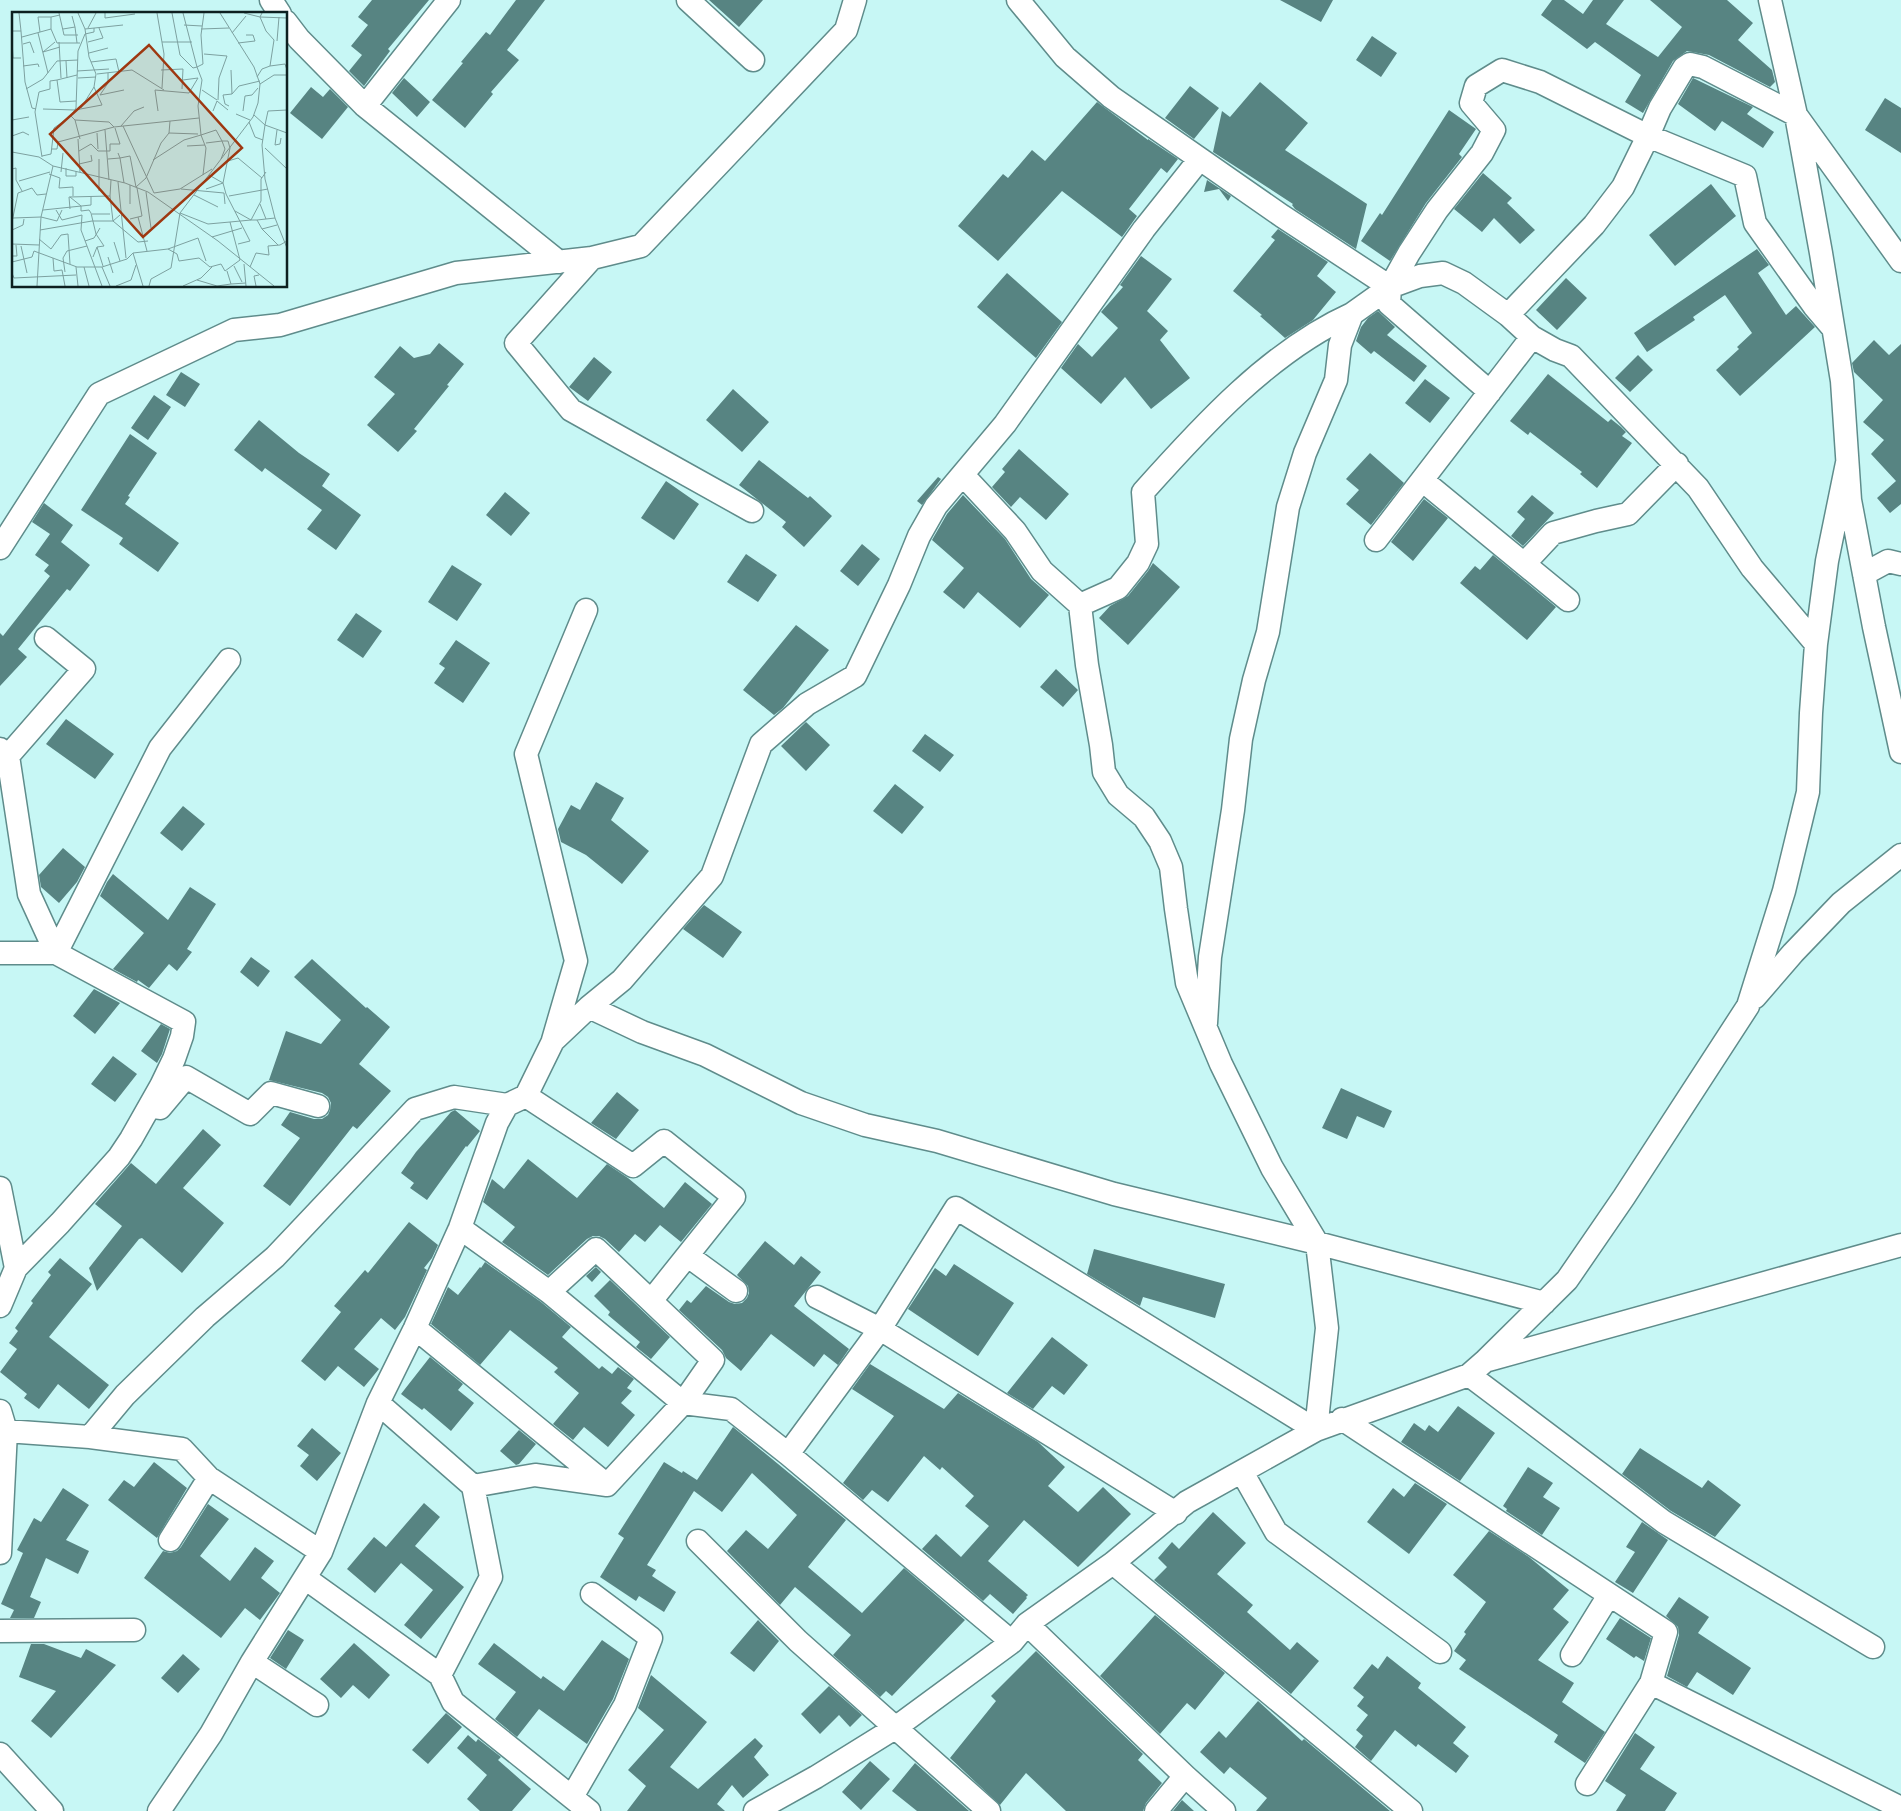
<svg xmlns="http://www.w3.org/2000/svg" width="1901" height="1811" viewBox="0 0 1901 1811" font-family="'IBM Plex Sans',sans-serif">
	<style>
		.building { fill: #578482 }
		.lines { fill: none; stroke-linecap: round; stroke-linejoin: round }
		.street-casing { stroke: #5f8c8b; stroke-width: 25 }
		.street { stroke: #fff; stroke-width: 22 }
		.inset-road { fill: none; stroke: #7da1a0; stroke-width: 1 }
		.view { fill: #9e3811; fill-opacity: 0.15; stroke: #9e3811; stroke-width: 2.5 }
		.inset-edge { fill: none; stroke: #0d2020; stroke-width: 2.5 }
	</style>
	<rect width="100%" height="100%" fill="#c7f7f5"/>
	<path class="building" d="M372,0H429L388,49L390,51L364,86L349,71L362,55L351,46L368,25L358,17Z
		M516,0H545L507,50L519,60L491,92L493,94L465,128L432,100L463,63L461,62L486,32L490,35Z
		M709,0H763L739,27Z
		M1280,0H1333L1321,22Z
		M1552,0H1564L1583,14L1593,0H1624L1606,24L1658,57L1682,27L1650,0H1727L1753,23L1738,40L1772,70L1775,82L1770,87L1709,55L1687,51L1673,61L1643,113L1625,102L1641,75L1595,42L1587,49L1541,15Z
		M1372,36L1397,53L1381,77L1356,60Z
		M404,78L430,102L417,117L392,93Z
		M1693,78L1753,107L1747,114L1774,132L1763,148L1722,121L1715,131L1678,104Z
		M1260,82L1308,123L1285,150L1367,204L1356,249L1295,209L1292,205L1293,204L1213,152L1222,111L1230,117Z
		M1190,86L1219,108L1194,139L1165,118Z
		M311,87L323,97L330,89L348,107L322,139L290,113Z
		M1885,98L1901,108V153L1865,130Z
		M1097,102L1148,140V139L1178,159L1167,173L1161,168L1129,209L1137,216L1122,237L1062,191L998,261L958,226L1003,174L1008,178L1032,150L1045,161Z
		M1449,110L1476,129L1459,154L1462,157L1426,203L1390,261L1361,241L1380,213L1382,215Z
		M1483,173L1512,198L1507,203L1535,230L1520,244L1494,218L1482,232L1454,209Z
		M1207,180L1231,196L1228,201L1219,189L1204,192Z
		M1711,184L1736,216L1675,266L1649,235Z
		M1278,229L1328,262L1317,276L1336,292L1313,320L1285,338L1260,316L1262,315L1233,291L1275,240L1271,237Z
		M1757,249L1769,265L1758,273L1786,315L1796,306L1815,327L1763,375L1740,396L1716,370L1739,349L1737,347L1752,333L1725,295L1693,317L1695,320L1647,352L1634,333Z
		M1141,256L1172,279L1147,311L1168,331L1160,340L1190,378L1151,409L1125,377L1101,404L1061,368L1078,344L1092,357L1118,328L1101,312L1123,287L1120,285Z
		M1007,273L1062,322L1036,358L977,307Z
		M1566,278L1587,298L1557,330L1536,310Z
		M1378,311L1395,327L1387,335L1427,366L1414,382L1374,351L1371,354L1356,341L1361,327L1368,318Z
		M1874,340L1889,355L1901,344V504L1890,513L1877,498L1896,481L1871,454L1884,440L1863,422L1883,400L1854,372L1852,363Z
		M439,343L464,364L447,385L449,386L414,429L417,431L398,452L367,425L395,394L374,377L400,346L414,358L430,354Z
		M1638,355L1653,370L1630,392L1615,378Z
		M594,357L612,372L588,401L569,387Z
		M181,372L200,384L185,407L166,395Z
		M1548,374L1608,422L1611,419L1621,427L1626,432L1622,436L1632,443L1597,488L1580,474L1582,472L1530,432L1528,435L1510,421Z
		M1425,379L1450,398L1430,423L1405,403Z
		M733,389L769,422L742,452L706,420Z
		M154,395L171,407L148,440L131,428Z
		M259,420L299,453L330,474L322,486L361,515L336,550L307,529L322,510L265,468L262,472L234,450Z
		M130,434L157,453L128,496L130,497L125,504L179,543L158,572L119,544L123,538L81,510Z
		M1019,449L1069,494L1046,520L1020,497L1011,507L992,487L1005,472L1002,469Z
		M1370,453L1404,483L1371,525L1346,504L1359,490L1346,479Z
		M759,460L808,498L810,496L832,516L804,547L782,527L786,522L739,485Z
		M938,477L941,479L922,505L917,501Z
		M666,481L699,504L674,540L641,518Z
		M505,492L530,513L511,536L486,515Z
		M963,495L1005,539L1031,579L1049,595L1020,628L978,592L964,609L943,592L964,568L932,540L947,514Z
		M1532,495L1554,513L1523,546L1511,536L1525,519L1517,512Z
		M1424,499L1448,518L1413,561L1391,542Z
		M44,503L73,525L61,542L90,565L70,591L67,589L18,649L27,657L0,686V633L3,636L50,576L44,571L49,565L35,555L50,534L32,522Z
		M862,544L880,559L858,586L840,571Z
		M746,554L777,575L758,602L727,582Z
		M1493,555L1556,607L1527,640L1460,583L1475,566L1480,570Z
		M1153,563L1180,587L1128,645L1099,618L1110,606L1128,596L1148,571Z
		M452,565L482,584L457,621L428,602Z
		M356,613L382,631L363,658L337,640Z
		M796,625L829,650L783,708L774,715L743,690Z
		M456,640L490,663L463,703L434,683L445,668L439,664Z
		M1056,669L1078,690L1063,707L1040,687Z
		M66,719L114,754L95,779L46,744Z
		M806,722L830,745L806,771L781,746Z
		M925,734L954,755L940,772L912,751Z
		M596,782L624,798L611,820L649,851L622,884L586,855L561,842L558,829L571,805L580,810Z
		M895,784L924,807L902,834L873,811Z
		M183,806L205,824L182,851L160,833Z
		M63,848L85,867L77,882L59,903L41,887L39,875Z
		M113,874L168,920L190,887L216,904L187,949L192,952L177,971L169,964L149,988L138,980L137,982L113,969L144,933L100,896L107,882Z
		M704,905L742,932L723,958L683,929Z
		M251,957L270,971L258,987L240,972Z
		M312,959L366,1008L367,1007L390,1027L359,1064L391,1091L357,1129L353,1126L290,1206L263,1186L300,1138L281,1125L290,1112L314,1119H322L328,1115L330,1110L331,1103L328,1097L322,1093L269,1080L286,1031L321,1044L341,1020L294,977Z
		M94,989L120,1003L95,1034L73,1016Z
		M161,1024L170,1029L162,1054L157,1063L141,1051Z
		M113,1056L137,1074L115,1102L91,1084Z
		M1341,1088L1392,1111L1384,1128L1357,1116L1347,1139L1322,1128Z
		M617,1092L639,1110L616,1139L591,1123Z
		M455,1110L480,1131L467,1147L466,1146L427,1200L410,1188L414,1183L401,1173L416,1152L451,1112Z
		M203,1129L221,1145L183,1188L224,1223L182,1273L142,1238L139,1239L97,1291L89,1268L122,1226L95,1204L131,1163L156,1184Z
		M528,1159L577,1198L607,1164L628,1178L664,1208L685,1182L712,1204L681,1242L660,1225L645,1242L635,1234L619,1252L605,1239L599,1236H593L587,1239L548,1275L502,1242L515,1227L483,1202L492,1179L504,1189Z
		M409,1222L438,1245L432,1258L424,1268L427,1270L405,1317L395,1330L381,1318L354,1349L379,1369L364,1387L338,1366L325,1381L301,1361L341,1312L334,1306L365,1270L368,1273Z
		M765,1241L794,1265L801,1256L821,1272L794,1306L849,1349L838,1365L824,1354L814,1367L771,1334L741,1371L726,1358L722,1350L679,1310L687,1300L691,1303L706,1286L729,1302L735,1304L742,1303L747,1298L749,1293L748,1286L737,1275Z
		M1094,1249L1225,1284L1215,1318L1143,1297L1140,1306L1087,1274Z
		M60,1258L92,1284L49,1337L109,1385L89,1409L58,1384L39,1409L24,1398L27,1394L0,1372L17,1349L9,1343L18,1331L15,1328L33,1303L31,1301L51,1275L48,1272Z
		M485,1262L541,1302L571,1327L562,1337L599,1369L602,1366L612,1374L618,1367L634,1379L627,1388L632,1391L621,1403L635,1415L608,1447L584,1427L573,1440L553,1424L579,1393L554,1372L558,1368L510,1330L480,1365L431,1324L448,1287L458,1295L480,1267L481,1268Z
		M954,1264L1014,1303L978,1356L908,1309L935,1268L946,1276Z
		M596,1267L601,1272L592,1282L586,1276Z
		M610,1280L670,1337L651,1359L636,1347L640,1342L608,1315L610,1312L594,1296Z
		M1052,1337L1088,1365L1064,1395L1052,1386L1033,1409L1007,1393Z
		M430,1357L463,1384L458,1390L474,1403L451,1431L424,1408L422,1410L401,1394Z
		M870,1364L944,1409L958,1393L1038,1442L1065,1467L1048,1486L1078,1512L1103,1487L1131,1514L1078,1567L1024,1520L988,1561L1028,1595L1026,1597L1027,1598L1013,1614L990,1594L983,1601L922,1549L936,1534L961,1557L989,1526L965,1506L974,1496L942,1467L940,1470L924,1456L888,1502L872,1490L863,1500L843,1483L894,1416L852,1389Z
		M1458,1406L1495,1433L1460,1481L1401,1442L1414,1423L1425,1431L1429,1425L1438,1432Z
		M733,1427L846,1520L808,1567L862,1613L904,1568L965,1620L892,1696L886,1691L880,1697L833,1655L851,1635L795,1587L780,1605L727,1551L746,1530L768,1549L797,1515L752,1473L722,1512L694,1491L647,1565L656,1570L652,1576L676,1592L664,1612L639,1596L636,1601L600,1577L624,1538L618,1534L664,1462L682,1473L683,1471L697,1480Z
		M312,1428L341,1453L317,1481L300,1466L309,1455L297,1446Z
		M519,1430L536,1444L519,1464L516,1465L500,1451Z
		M1640,1448L1702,1488L1708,1480L1741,1505L1715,1537L1671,1511L1622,1474Z
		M154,1462L187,1488L157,1538L108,1500L124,1480L134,1487Z
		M1528,1467L1553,1483L1543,1497L1560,1508L1542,1535L1506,1511L1507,1509L1503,1506Z
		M1415,1483L1447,1504L1409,1554L1367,1522L1393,1488L1404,1497Z
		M63,1488L89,1505L66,1540L89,1551L78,1574L46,1558L30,1597L41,1602L34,1618H10L14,1610L1,1604L23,1553L17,1550L34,1518L41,1522Z
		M424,1503L440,1517L415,1546L464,1587L421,1639L404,1625L433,1590L401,1563L375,1593L347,1569L374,1537L386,1547Z
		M208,1504L229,1519L200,1556L230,1581L255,1547L274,1561L261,1578L280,1593L260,1620L245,1608L221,1638L144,1578L163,1551L170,1553L177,1551L181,1547Z
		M1213,1512L1246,1543L1217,1574L1253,1605L1247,1612L1290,1650L1297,1642L1319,1661L1291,1694L1154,1580L1167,1567L1158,1558L1172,1542L1179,1549Z
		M1642,1522L1668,1540L1633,1593L1615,1582L1635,1552L1626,1547Z
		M1489,1531L1529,1557L1569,1590L1553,1609L1569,1622L1538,1660L1574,1683L1562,1702L1605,1732L1585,1763L1554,1742L1558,1735L1459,1669L1466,1660L1454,1651L1466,1634L1464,1632L1486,1602L1453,1575Z
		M1679,1597L1709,1617L1698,1633L1751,1668L1733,1695L1697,1672L1687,1687L1667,1676L1679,1635L1678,1627L1666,1616Z
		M1155,1615L1225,1673L1195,1710L1187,1703L1160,1734L1100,1676Z
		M1620,1618L1651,1638L1644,1661L1636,1656L1634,1658L1606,1639Z
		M758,1620L779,1641L754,1672L730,1653Z
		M288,1630L304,1640L286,1669L270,1658Z
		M602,1640L629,1659L613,1699L587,1744L539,1709L517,1737L495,1719L516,1692L478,1664L494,1643L541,1679L543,1676L564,1691Z
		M354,1643L390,1675L369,1699L353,1685L341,1698L320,1679Z
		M31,1644H44L81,1658L86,1649L116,1665L51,1738L31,1721L56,1691L19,1677Z
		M1036,1651L1143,1754L1138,1760L1162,1783L1146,1803L1143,1811H1066L1026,1773L1000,1805L950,1758L996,1701L991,1696Z
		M183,1654L200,1669L178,1693L161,1678Z
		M1387,1656L1421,1683L1418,1688L1466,1727L1453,1743L1469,1756L1456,1773L1418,1744L1416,1747L1395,1730L1371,1761L1355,1747L1363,1736L1356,1730L1368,1715L1357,1706L1364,1697L1353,1688L1372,1664L1378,1669Z
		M651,1675L707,1722L670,1767L698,1789L755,1738L763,1746L754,1757L769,1775L743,1798L732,1785L717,1804L725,1811H627L646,1786L628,1770L664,1730L638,1708Z
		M829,1686L862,1715L850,1727L839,1715L820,1734L801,1714Z
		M1258,1701L1302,1741L1304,1739L1390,1811H1256L1267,1798L1230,1767L1224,1774L1200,1752L1219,1731L1226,1738Z
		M446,1713L462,1727L428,1764L412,1750Z
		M1635,1733L1655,1747L1640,1769L1677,1793L1665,1811H1616L1626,1795L1605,1781Z
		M468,1735L476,1742L478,1739L501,1757L498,1760L531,1789L512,1811H480L467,1799L487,1775L457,1748Z
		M870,1761L890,1779L861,1810L842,1792Z
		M915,1763L969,1811H917L892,1791Z
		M1182,1800L1194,1811H1173Z"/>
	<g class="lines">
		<g class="street-casing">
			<path id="street" d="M271,0L280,14
				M688,0L753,60
				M1018,0L1065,57L1111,97L1282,216L1390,287L1409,253L1437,210L1482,153L1494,130L1471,103L1476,86L1502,70L1540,82L1648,136L1660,108L1684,68L1690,64L1703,67L1796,115L1901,261
				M1770,0L1796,115L1821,253L1842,381L1850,500L1874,627L1901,752
				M286,22L299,39L365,106L559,262
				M365,106L449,0
				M1390,287L1389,304L1490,392
				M1508,315L1594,225L1623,187L1648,136L1745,176L1755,223L1814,306L1832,327
				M1422,480L1568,600
				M752,511L571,410L516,343L592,258L641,246L846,30L855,0
				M1376,540L1532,337
				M0,548L99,394L234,330L280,325L456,273L592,258
				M1524,564L1553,533L1596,521L1628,514L1677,464
				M1864,574L1888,561L1901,564
				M1080,605L1118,588L1138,563L1147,544L1143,492C1202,426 1270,351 1352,314
				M0,749L8,756L29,894L56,953
				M8,756L84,669L46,638
				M0,953H56L184,1022L182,1036L174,1059L161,1086L131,1139L119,1157L60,1223L16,1268L0,1306
				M56,953L160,748L229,660
				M1755,997L1793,953L1841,903L1901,855
				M589,1007L642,1032L705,1055L801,1103L865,1125L937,1141L1114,1194L1317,1243L1544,1303
				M1206,1023L1210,957L1233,810L1241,739L1254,680L1268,632L1288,507L1305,453L1336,380L1340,345L1352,314L1390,287L1420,276L1443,273L1464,283L1508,315L1532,337L1555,350L1571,356L1698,488L1752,568L1816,644
				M553,1040L576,961L526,754L586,610
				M160,1108L186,1077L250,1114L271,1093L318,1106
				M0,1188L16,1268
				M460,1228L549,1292L683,1403L731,1409L788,1454L1012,1642
				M688,1256L736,1291
				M549,1292L596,1249L651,1301
				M817,1297L880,1329L956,1208L1316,1430L1327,1328L1317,1243L1272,1168L1221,1064L1187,983L1176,909L1171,867L1160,841L1144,817L1118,795L1104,772L1101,745L1087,665L1080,605L1042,571L1015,531L963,475
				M415,1328L607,1485
				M1486,1360L1567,1280L1624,1197L1748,1006L1784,891L1808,792L1811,713L1816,644L1827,561L1847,463
				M1469,1375L1664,1522L1873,1647
				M378,1403L473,1486
				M0,1411L6,1431L0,1553
				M1342,1419L1666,1632L1651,1683L1587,1784
				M6,1431L90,1437L125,1395L205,1317L275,1257L415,1109L454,1097L507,1105
				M90,1437L182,1449L209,1478L321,1552
				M788,1454L880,1329L1176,1513
				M1242,1472L1276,1532L1440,1652
				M170,1540L209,1478
				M698,1541L798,1641L989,1811
				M1113,1563L1411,1811
				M305,1578L440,1675L453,1702L589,1811
				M1027,1624L1185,1776
				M0,1631L134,1630
				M1572,1655L1609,1595
				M252,1662L317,1705
				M440,1675L491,1577L473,1486L535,1475L607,1485L683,1403L713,1360L651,1301L734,1197L664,1141L633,1166L526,1096
				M1651,1683L1901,1808
				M0,1754L52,1811
				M572,1797L625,1705L651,1638L592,1594
				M159,1811L211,1734L252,1662L321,1552L378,1403L415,1328L460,1228L497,1123L507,1105L526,1096L553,1041L589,1007L622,980L712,876L761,744L807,704L855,676L899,585L919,536L936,506L1005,424L1144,229L1199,160
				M755,1811L816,1777L895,1728L1012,1642L1027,1624L1113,1563L1187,1502L1316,1430L1469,1375L1485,1361L1901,1245
				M1156,1811L1185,1776L1224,1811"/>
		</g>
		<use href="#street" class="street"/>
	</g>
	<g transform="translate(12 12)">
		<rect width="275" height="275" fill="#c7f7f5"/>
		<path class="inset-road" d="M47,1L52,23H66M93,1V6L123,2M145,1L152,42L150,76M160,1L168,43L181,56L185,55M171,1L185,55M192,1L189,23L191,52L185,55L190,68L186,94L188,113L189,123L204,118L210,129H216L218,136L211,171L214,182L238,229L226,232M232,1L248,5L275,6M172,13L190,14M63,15L65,31M76,16L84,1M39,17V5L48,3M51,17L63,15L60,4M73,17L111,13M189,17L217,16M0,19H9L7,1M9,19L13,70L20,96L24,97M28,20L26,5H39M26,21L36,61M220,21L234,4M10,25L39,17L45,31H68M0,28L1,46H9M265,29L267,5M47,30L49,66M76,30L91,26L87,16M150,30H180M226,31L243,29L241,23H234M11,32L18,30L22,41M31,40L48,35M31,40L43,30M77,41L96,36M192,42L215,44L207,66L206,88M54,49L55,66M79,50L104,47L107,60M11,54L26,52L27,55M258,54L273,52L275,58M149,58L171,57L170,77M219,58L220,82M65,59L97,57M85,62L120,58L152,78M245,65L250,57L258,54L262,28L254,19L248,5L250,1M66,66L84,65M171,68L186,66M248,72L262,63H275M14,77L31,67L45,49L66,48M190,78L205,88M88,83L112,78M88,83L96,71V61M64,89L48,90L45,68L65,63M217,94L213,92L211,83L220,82L227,74L248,69M69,96L82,75M31,97L63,98L90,93L82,75L84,62L77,45L73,17L66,1M275,98L256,99L253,113L275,121M146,99L143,78L177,81L186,66M201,99L205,89L216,98M231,99L233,84L240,83L246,76M224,102L238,108M242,103L253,113L250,133L253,167L263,206L275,236M59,104L63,108L97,110L102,115M0,108L17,105M63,108L68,127M237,110L243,125L251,128M109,114L122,99L132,95M111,114L142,181M93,118L97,168M265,118L263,133L268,132L269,126M85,121L86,137M157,121L186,122M0,124L11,120L17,123M66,127L68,160M194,131L210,129L213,137L209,147M175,134L193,133M253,136L275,157M40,137H45L46,130L102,115L187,106M67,139L79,132L86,139H98V132H108L103,116M0,140L27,145L41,154L113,171L136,180L206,229L262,274M106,141L108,146L118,144L124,175L134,166L149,131L157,121L158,109M30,144L39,142L42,116L59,104L64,96L66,39L73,22L82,20V16M30,145L23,100L27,80L38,77V69L45,68M87,147V179M96,147L108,146L112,171M141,148L172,128L189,123L194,136L191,163M216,149L226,146L250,166M67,152L80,149L79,143M54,156V164H64V159M0,157L4,156V168L10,179M49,160L51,141M37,162L48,166L47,176L61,175V184M7,169L38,160M106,170L114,246M169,177L212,181L213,192M194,177L211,171L197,163M134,180L139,216M142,181L168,177L200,157M182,183L206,195M98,184L99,168M217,184L256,177M58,185L69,194V199L77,198L79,201L84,222L92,234L85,235M118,192V173M248,192L254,207M58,197L57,185L98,184L101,209L126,230L136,229M31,198L79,193V184M44,198L50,208L70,203L69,218L90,274M223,199L239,208H245L250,217L265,213M80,202H98M126,205L135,239M1,206L29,205L45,209L50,198M118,207L130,204L125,176M245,208L263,206M0,210L6,181L20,176L25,183L34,182M218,210L239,208L249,189V167L254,160M250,217L266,233M0,218L11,213L12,207M28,218L80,209H101L108,203M200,225L230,216M27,227L39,237L49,223L56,222L58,252M73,229L82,226L88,216M102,230L108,249M0,232L27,233M9,234L15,261M156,237L165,242L167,249L187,246L198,255L209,252L213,259L228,248L218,210L196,212L168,201L241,105L246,91L248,72L242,55L208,1M121,241L131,274M0,244H5L4,233M81,245L85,235L91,254M96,245L101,261M41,246L42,259L50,258L53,274M0,250L20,245L22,239L65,255H90L115,247L121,241L156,237L186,226L194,249M232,252L234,274M222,254L230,270M64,255L66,274M72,255L77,274M90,255L98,274M238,255L244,241L257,243L256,234L268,233L275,229M215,259L219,272L234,271M53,260L51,246L55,239L75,234M0,261L2,266L64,263M185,268L205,274L219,272M25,274L29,205L41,154M104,274L119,268L124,253M137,274L139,267L159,256L168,201M171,274L189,266L200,255M244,274L242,264L247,263"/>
		<path class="view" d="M137,33L230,136L131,225L38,122Z"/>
		<rect width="275" height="275" class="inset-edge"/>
	</g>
</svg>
